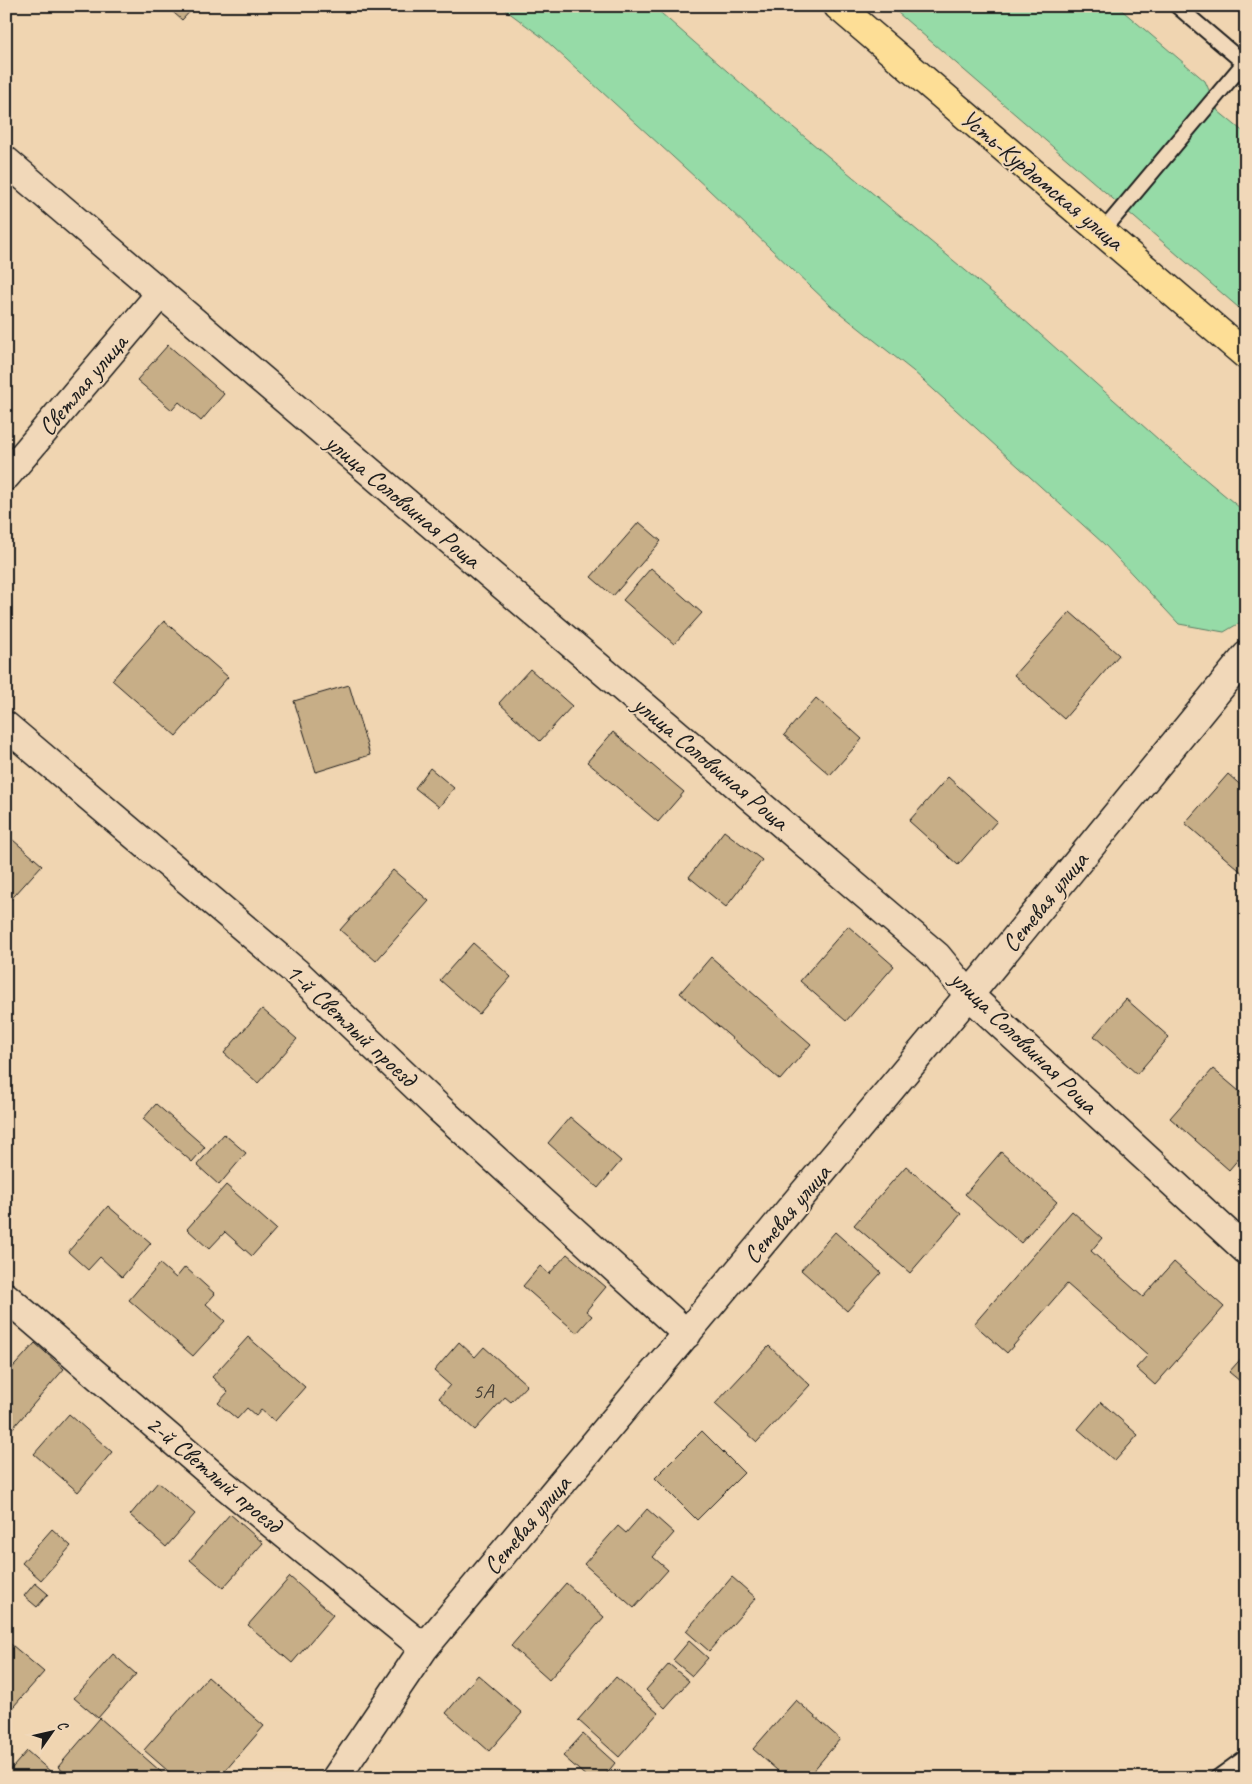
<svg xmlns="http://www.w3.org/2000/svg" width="1252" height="1784" viewBox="0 0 1252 1784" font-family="Caveat,sans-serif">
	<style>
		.green { fill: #96dba7; stroke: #597c62 }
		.building { fill: #c7ae87; stroke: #1c1c1c }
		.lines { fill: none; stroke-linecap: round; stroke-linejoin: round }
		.service-casing { stroke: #1c1c1c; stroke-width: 18 }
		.minor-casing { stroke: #1c1c1c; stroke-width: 31 }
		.primary-casing { stroke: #1c1c1c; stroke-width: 31 }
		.service { stroke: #f1d8b9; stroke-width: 14 }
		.minor { stroke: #f1d8b9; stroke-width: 28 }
		.primary { stroke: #fdde96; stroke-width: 28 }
		.labels { text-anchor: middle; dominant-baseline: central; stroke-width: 4; stroke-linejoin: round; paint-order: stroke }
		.number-label { font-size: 22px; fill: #474037 }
		.street-label { font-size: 25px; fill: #1c1c1c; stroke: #f1d8b9 }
	</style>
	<rect width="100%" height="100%" fill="#f0d5b1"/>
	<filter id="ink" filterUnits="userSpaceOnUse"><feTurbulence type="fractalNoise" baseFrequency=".02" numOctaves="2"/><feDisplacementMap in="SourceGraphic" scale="10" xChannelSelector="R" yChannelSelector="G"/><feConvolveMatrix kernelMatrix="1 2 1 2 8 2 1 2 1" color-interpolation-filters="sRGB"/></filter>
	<g filter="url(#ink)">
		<path class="green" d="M500,6H653L752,93L1013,310L1168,448L1246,513V619L1224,632L1179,624L1104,544L913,371L831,306L708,189L542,37Z
			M890,6H1117L1205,81L1218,111L1246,134V314Z"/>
		<path class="building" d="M166,6H195L182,20Z
			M168,345L224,394L201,421L179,402L172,410L137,380Z
			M639,522L661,541L613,596L591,577Z
			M651,568L702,613L674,644L623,600Z
			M1070,612L1119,655L1064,719L1014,675Z
			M164,621L228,677L176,736L112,680Z
			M530,669L572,706L540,741L499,703Z
			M349,685L370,755L316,772L294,701Z
			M816,698L862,739L830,775L784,735Z
			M613,732L684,792L658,822L587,762Z
			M430,768L454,788L439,807L415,788Z
			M1228,774L1246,790V876L1185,823Z
			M948,777L997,821L958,865L909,821Z
			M724,831L762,860L726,907L689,877Z
			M6,834L42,865L6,905Z
			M393,870L429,901L376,961L340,930Z
			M848,926L894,966L846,1021L800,981Z
			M473,943L511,977L479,1014L440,980Z
			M711,957L811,1044L780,1080L680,993Z
			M1126,999L1169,1037L1137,1074L1094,1036Z
			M262,1009L297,1039L258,1083L224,1053Z
			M1213,1069L1246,1097V1150L1229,1170L1170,1118Z
			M156,1104L205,1147L192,1162L143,1119Z
			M570,1117L621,1161L598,1188L548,1143Z
			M224,1134L246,1153L219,1185L197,1165Z
			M1001,1152L1057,1202L1021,1243L965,1194Z
			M906,1166L961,1214L910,1273L854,1225Z
			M226,1185L276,1229L252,1256L225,1232L209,1249L187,1229Z
			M108,1206L151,1243L122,1277L100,1257L88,1270L68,1252Z
			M1072,1211L1102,1238L1091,1251L1143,1297L1174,1262L1224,1307L1155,1385L1136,1368L1148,1355L1067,1284L1007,1353L974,1324Z
			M835,1232L881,1273L847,1311L801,1270Z
			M567,1254L606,1287L586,1311L592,1316L577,1333L523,1286L540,1266L549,1274Z
			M160,1264L176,1278L185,1267L215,1294L206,1304L225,1321L193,1356L129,1300Z
			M248,1337L305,1387L275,1421L261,1410L256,1416L247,1408L237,1419L218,1403L228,1392L212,1377Z
			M459,1342L475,1357L484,1347L527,1385L511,1402L505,1397L475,1430L439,1398L450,1385L434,1371Z
			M35,1343L64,1369L6,1436V1375Z
			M769,1346L810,1385L757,1442L715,1404Z
			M1246,1353V1386L1229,1372Z
			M1101,1402L1138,1435L1115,1461L1078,1429Z
			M69,1414L112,1452L78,1492L34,1454Z
			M702,1431L744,1473L697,1520L655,1478Z
			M158,1482L195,1514L166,1547L130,1515Z
			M647,1509L674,1533L653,1557L668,1570L634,1608L584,1564L618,1526L626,1533Z
			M230,1514L263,1543L223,1588L190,1560Z
			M52,1529L71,1546L41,1580L22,1563Z
			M290,1577L333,1615L292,1663L248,1625Z
			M732,1577L756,1598L709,1651L686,1631Z
			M35,1583L48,1594L37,1607L24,1596Z
			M566,1583L604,1617L549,1680L511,1646Z
			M6,1640L44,1672L6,1715Z
			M689,1641L708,1658L692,1676L673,1660Z
			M113,1654L136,1674L98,1718L74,1698Z
			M669,1664L689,1681L665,1708L646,1690Z
			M478,1675L522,1713L489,1751L446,1713Z
			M208,1677L264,1726L219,1778H176L144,1750Z
			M616,1677L658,1713L619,1757L578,1720Z
			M796,1700L840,1739L807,1778H786L753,1749Z
			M100,1718L168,1778H71L58,1767Z
			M583,1734L615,1763L603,1778H588L563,1756Z
			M27,1751L58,1778H6V1775Z"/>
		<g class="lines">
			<g class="service-casing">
				<path id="service" d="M1177,6L1244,63L1246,62
					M1102,232L1244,63
					M1217,1778L1246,1757"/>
			</g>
			<g class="minor-casing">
				<path id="minor" d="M6,161L937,956L969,995L1246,1250
					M6,476L160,294
					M6,726L296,972L442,1111L687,1334
					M6,1297L222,1483L424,1648
					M336,1778L424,1648L969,995L1246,656"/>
			</g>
			<g class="primary-casing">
				<path id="primary" d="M838,6L1246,355"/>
			</g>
			<use href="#service" class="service"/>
			<use href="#minor" class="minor"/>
			<use href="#primary" class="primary"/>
		</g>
	</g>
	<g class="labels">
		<g class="number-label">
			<text x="483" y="1391">5А</text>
		</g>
		<g class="street-label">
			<text transform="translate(1042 180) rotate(40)">Усть-Курдюмская улица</text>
			<text transform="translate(83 385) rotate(-50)">Светлая улица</text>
			<text transform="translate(403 501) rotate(40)">улица Соловьиная Роща</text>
			<text transform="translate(711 763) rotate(40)">улица Соловьиная Роща</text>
			<text transform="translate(1045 902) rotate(-51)">Сетевая улица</text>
			<text transform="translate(351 1025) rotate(43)">1-й Светлый проезд</text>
			<text transform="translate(1024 1042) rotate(44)">улица Соловьиная Роща</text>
			<text transform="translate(787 1214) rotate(-50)">Сетевая улица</text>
			<text transform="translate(214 1474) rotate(40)">2-й Светлый проезд</text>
			<text transform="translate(527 1525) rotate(-50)">Сетевая улица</text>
		</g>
	</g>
	<rect width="1252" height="1784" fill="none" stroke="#f1d8b9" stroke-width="25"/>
	<rect x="12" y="12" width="1227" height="1759" fill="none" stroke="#1c1c1c" stroke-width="2" filter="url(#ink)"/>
	<g transform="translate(52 1732) rotate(56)" stroke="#f1d8b9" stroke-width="4" paint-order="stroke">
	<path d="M0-4L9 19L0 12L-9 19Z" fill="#1c1c1c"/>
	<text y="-8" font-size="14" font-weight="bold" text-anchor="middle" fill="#1c1c1c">С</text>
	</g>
</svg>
